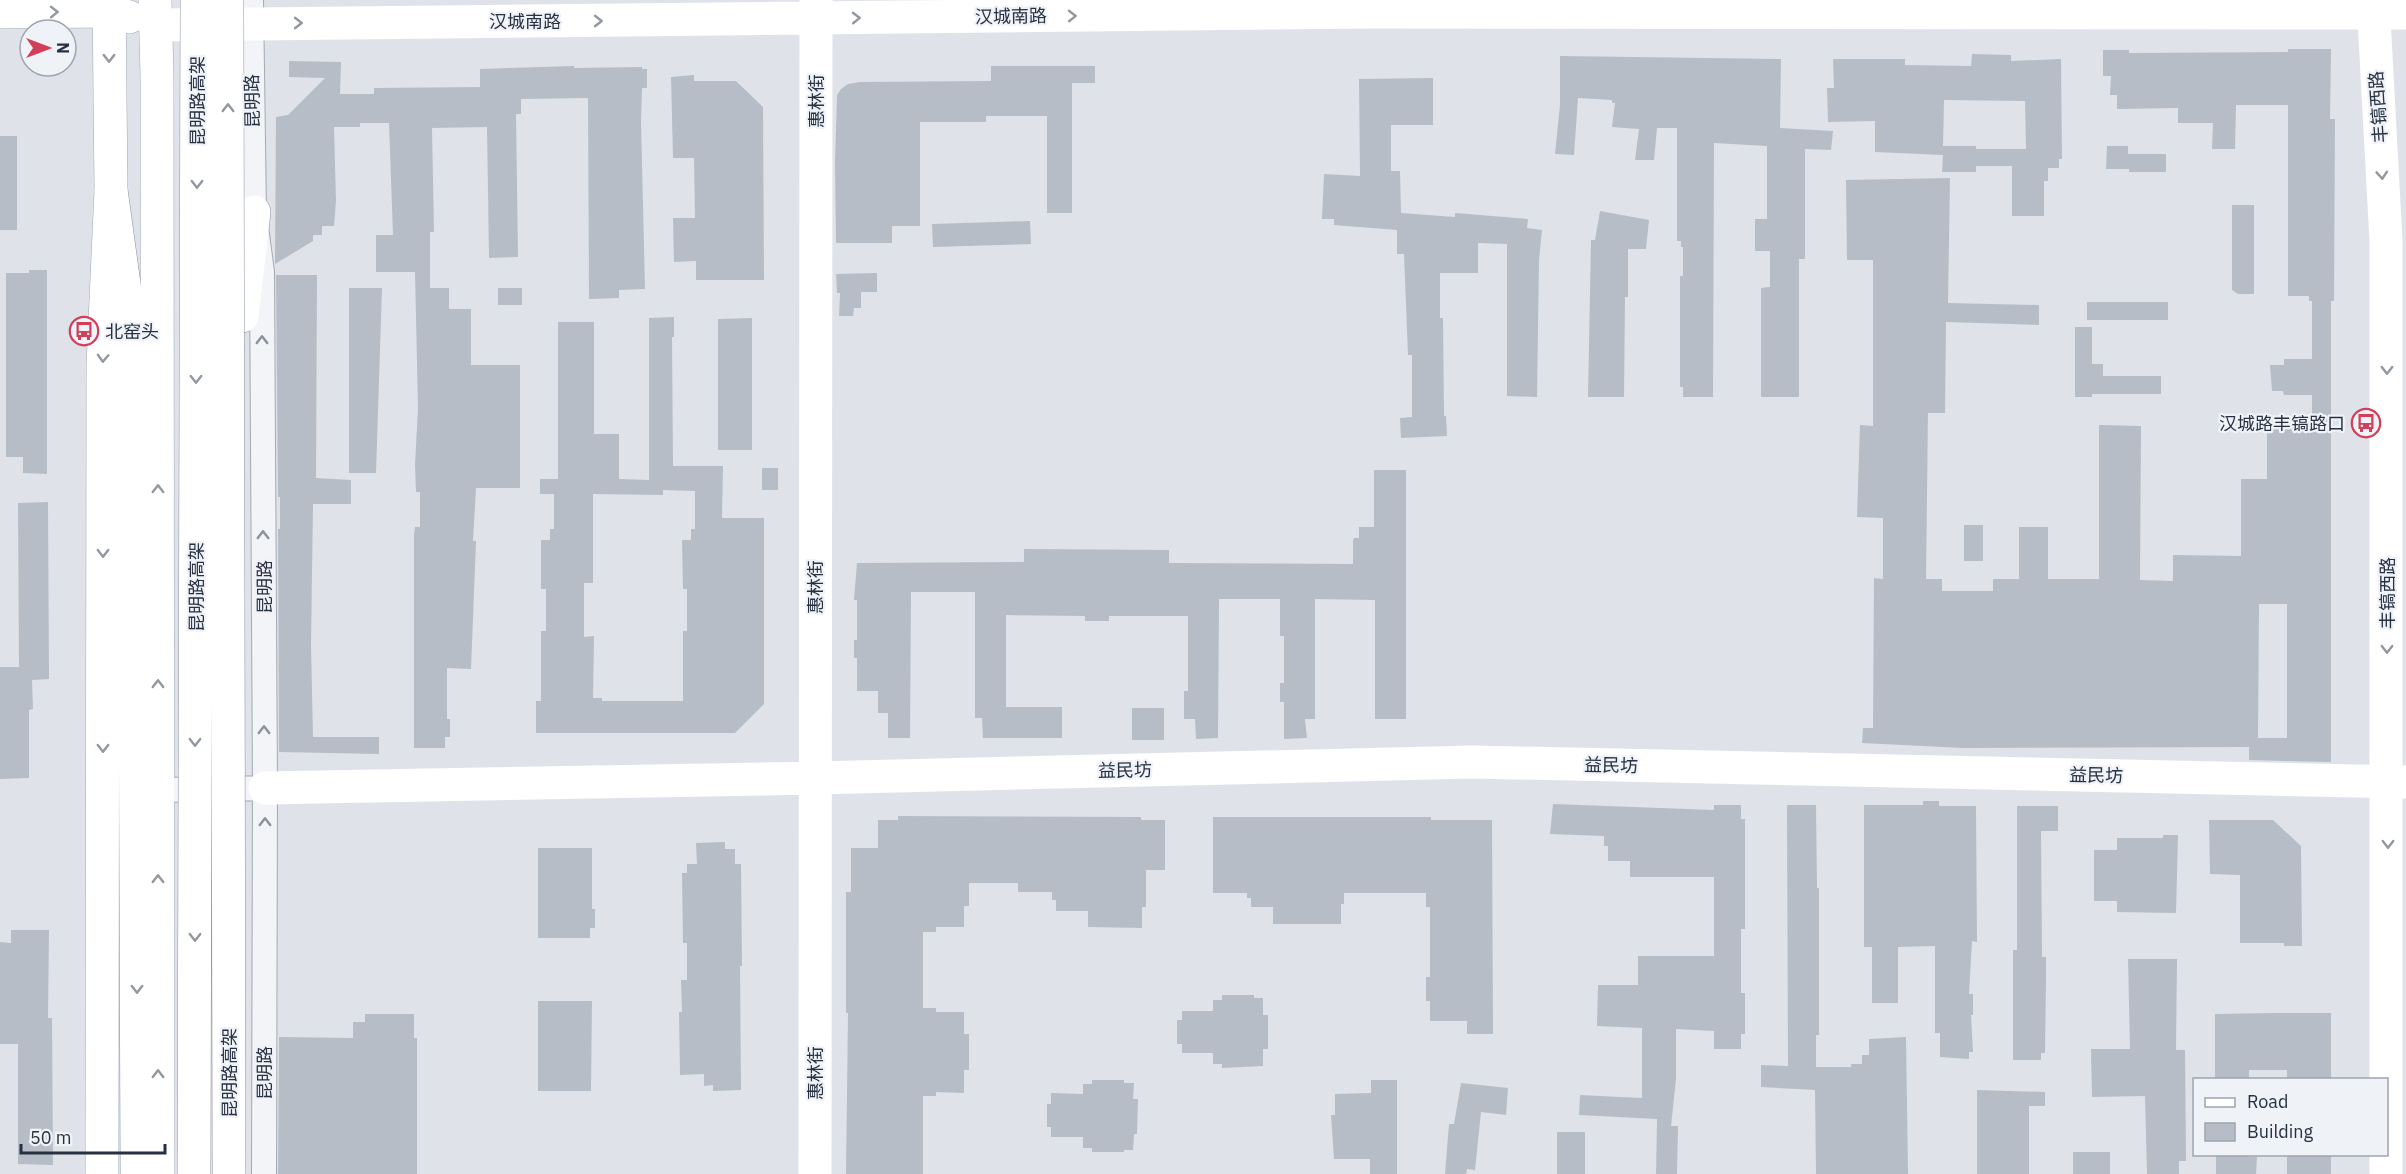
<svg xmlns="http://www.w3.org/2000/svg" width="2406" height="1174" viewBox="0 0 2406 1174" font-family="'IBM Plex Sans','Noto Sans SC',sans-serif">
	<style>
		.building { fill: #b6bdc6; fill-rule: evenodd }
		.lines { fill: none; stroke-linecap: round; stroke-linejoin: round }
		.street-casing { stroke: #a4aab3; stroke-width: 26 }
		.primary-casing { stroke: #9ea8b5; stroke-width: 34 }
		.highway-casing { stroke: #8691a0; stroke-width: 34 }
		.street { stroke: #f2f4f7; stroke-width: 24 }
		.secondary { stroke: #fff; stroke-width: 33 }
		.primary { stroke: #fff; stroke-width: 33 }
		.highway { stroke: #fff; stroke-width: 33 }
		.highway-bridge-casing { stroke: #8691a0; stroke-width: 34; stroke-linecap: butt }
		.highway-bridge { stroke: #fff; stroke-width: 33 }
		.oneway { stroke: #9398a0 }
		.oneway2 { stroke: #8c929c }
		.labels { text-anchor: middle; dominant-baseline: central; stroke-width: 4.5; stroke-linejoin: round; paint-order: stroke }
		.street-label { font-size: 18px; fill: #273141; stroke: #eff2f7 }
		.poi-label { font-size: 18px; fill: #273141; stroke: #eff2f7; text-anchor: start }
	</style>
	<rect width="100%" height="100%" fill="#dfe3e9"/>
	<path class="building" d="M2288,49H2331L2330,119H2335L2334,301H2331V762L2249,760V747L1963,748L1862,743L1863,728H1873L1874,578L1883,579V518L1857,517L1860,425L1873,426V260H1847L1846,180L1950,178L1948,303L2039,305V325L1946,322L1945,413H1928L1926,579H1942V591H1993V579H2019V527H2048V579H2099V425L2141,426L2140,580L2173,581V555L2241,556V479H2267V427H2312V395H2284L2283,391H2272L2270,365H2284V359H2312V301H2309V296H2288V105H2236L2235,149H2212L2213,123H2178V108L2117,109V95H2110L2111,76H2103V50H2129V53L2288,52ZM2259,604H2287V738H2258Z
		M1972,54L2011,55V61L2061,59L2062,159H2059V168H2048V181H2044V216H2012V166H1976V172H1942L1943,155L1875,152V121L1828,122L1827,88H1834L1833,59H1905V65L1971,66ZM1944,100L2025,101L2026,149H1976V146H1943Z
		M1560,56L1781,59L1780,128L1833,131L1831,150L1805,149V259H1799V397H1761V288L1770,287V251H1755V219H1767V146L1714,143L1713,397H1683V387H1680V276H1683V247H1681V241H1677V128H1657L1654,160H1635L1639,129L1612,127L1615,103H1612V100L1578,98L1574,155L1555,154L1560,105Z
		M289,61L341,62L340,94H374V88L480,87V69L574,66V68L642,67V69H647V88H642L641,122L645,289L619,290V298L589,299L588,98L521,99V114H516L518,257L489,258L487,127L432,128L434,232H430V288H449V309H471V365H520V488H476L473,541H476L471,669L447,668V719H450V737H445V748H414V535L415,527H420V492H416L415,465L418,408L415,272H376V235H393L389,123H360V127H334L336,201L334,226H322V235H313V241L275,264L276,117L288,115L325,78L289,77Z
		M991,66H1095V83H1072V213H1047V116H986V122H920V226H892V243H836L835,163L837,95L841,89L848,84L860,82L991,81Z
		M694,75V81H736L763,107L764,280H696V261L674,262L673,218H695L694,158H673L671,77Z
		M1433,78V125H1391V171H1400L1401,213L1455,217V213L1528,219L1527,228L1542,230L1539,260L1537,397L1507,396V244L1478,243V273H1440V318H1443L1444,416H1446L1447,436L1401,438L1400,418L1412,417V355H1408L1404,254H1397V230L1334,225V219H1322L1324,174L1360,176L1359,79Z
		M0,136H17V230H0Z
		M2107,146H2128V154H2166V172H2129V169H2106Z
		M2232,205H2254V294H2238L2232,290Z
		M1600,211L1649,220L1646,249H1628V297H1625L1624,397H1588L1591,240H1595Z
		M1030,221L1031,244L933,247L932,224Z
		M29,270H47V474L23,473V457H6V273H29Z
		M877,273V292H861V308H854L853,316H839L840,293H837L836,274Z
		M276,275H317L316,478L351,480V504H313L311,646L313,737H379V754L279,752L278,529H280V497H278Z
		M349,288H382L376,473H349Z
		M498,288H522V305H498Z
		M2087,302H2168V320H2087Z
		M674,317V337H672L673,466H723L722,518H764V704L735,733H536V701H541V631H546V589H541V540H550V529H554V494H540V479H558V322H594V434H619V479L649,480V318ZM663,490L695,491V529H691V540H682L683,589H687V631H683V701H602V698H593L594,636L584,637V583H593V494L663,495Z
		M752,318V450H718V319Z
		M2075,327H2092V364H2103V376H2161V394H2092V397H2075Z
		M762,468H778V490H762Z
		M1374,470H1406V719H1375V600L1315,599V719H1305L1307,738L1284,739V702H1280V683H1284V636H1280V599H1219L1218,738L1196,739L1195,719H1184V691H1188V616H1109V621H1085V616L1006,615V707H1062V738H983L982,718H975V592H911L910,738H888V713H878V691H857V658H854V640H857V600H854L857,563L1024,562V549L1169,550V563L1353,564V541L1354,538H1359V527H1374Z
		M48,502L49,679L32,680L33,709L29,710V778L0,779V667H19L18,503Z
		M1964,525H1983V561H1964Z
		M1132,708H1164V740H1132Z
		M1923,801H1939V806H1976L1977,942L1972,941L1969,994H1973V1015H1971L1973,1052H1969V1059L1940,1057V1033H1935V946L1898,947V1003H1872V947H1864V805H1923Z
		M1553,804L1714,810V805H1741V819H1745V929H1741V993H1745V1034H1741V1049H1714V1031L1676,1029V1079L1671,1126H1678L1677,1174H1656L1657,1119L1579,1115L1580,1095L1642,1098V1028L1597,1026L1598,985H1638V956H1714V877H1630V861H1608V846H1604V836L1550,834Z
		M1787,805H1816L1817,888H1819V1035H1816V1067H1851V1064H1862V1055H1869V1039L1906,1037L1908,1174H1816L1815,1090L1761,1087V1065L1788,1066Z
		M2017,806H2058V831H2041L2042,957H2046V980L2045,1053H2041V1060H2013V950H2017Z
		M898,816L1141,817V820H1165V870H1146V907H1142V928L1088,927V911H1056V900H1052V892H1018V883H969V906H964V927H936V932H923V1008H936V1012H964V1034H969V1070H964V1093L936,1092V1096H923V1174H846L848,1013H846V892H851V848H878V820H898Z
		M1213,817H1431V820H1492L1493,1034H1467V1021H1430V1001H1426V977H1430V907H1426V893H1344V904H1341V924H1273V907H1251V898H1247V893H1213Z
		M2209,820H2273L2301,846L2302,946H2284V943H2240V875L2210,874Z
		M2163,835H2178L2176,913L2117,912V901H2094V850H2117V838H2163Z
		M725,842V849H735V864H741L742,966H740L741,1090L713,1091V1085L704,1086V1074L680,1075L679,1012H682L681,980H687V943H683L682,873H687V864H697L696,843Z
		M538,848H592V909H595V928H590V938H538Z
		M11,930H49L48,1018H52L53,1165L18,1164V1044H0V942L11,943Z
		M2128,959H2177L2176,1050H2185L2186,1161H2179V1174H2147L2145,1096L2092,1097L2091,1049H2130Z
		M1222,995H1254V998H1263V1015H1268V1049H1263V1066L1222,1068V1064H1213V1053H1182V1044H1177V1020H1182V1011H1213V1000H1222Z
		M538,1001H592L591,1091H538Z
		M2273,1013H2331V1080H2287V1070H2249V1080H2215V1014Z
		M365,1014H414V1038H417V1174H278L279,1037L353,1038V1022H365Z
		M1092,1080H1124V1083H1134L1133,1099H1138L1137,1134H1134L1133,1150H1124V1152H1092V1148H1083V1137H1051V1127H1047V1104H1051V1093L1083,1094V1084H1092Z
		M1371,1080H1397V1174H1370V1159H1334L1331,1115H1335V1094L1371,1093Z
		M1461,1083L1508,1088L1506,1115L1481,1112L1475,1170L1467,1169L1466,1174H1445L1449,1124H1454Z
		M1977,1090L2045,1092V1106H2029V1174H1977Z
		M1557,1132H1585V1174H1557Z
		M2073,1152H2110V1174H2073Z
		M2216,1155H2249V1157H2257L2256,1174H2216Z
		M2287,1155H2331V1174H2287Z"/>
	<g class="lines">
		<g class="street-casing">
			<path id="street" d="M251,0L254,212L262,272L265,788L264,1174
				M159,790L265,788"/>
		</g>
		<g class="primary-casing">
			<path id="primary" d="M155,0L157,76L158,1174
				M0,12L109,11L129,17
				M102,1174L103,365L111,190L109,0"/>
		</g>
		<g class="highway-casing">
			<path id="highway" d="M111,190L134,357L137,1174
				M242,316L254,212"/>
		</g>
		<use href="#street" class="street"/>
		<path class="secondary" d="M2373,0L2386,241V1174
			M155,25L1370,12L2406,13
			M265,788L815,778L1472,762L2406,782
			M815,1174L816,0"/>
		<use href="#primary" class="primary"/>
		<use href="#highway" class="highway"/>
		<g class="highway-bridge-casing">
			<path id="highway-bridge" d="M227,0L229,1174
				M194,1174L197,0"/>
		</g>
		<use href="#highway-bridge" class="highway-bridge"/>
	</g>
	<defs><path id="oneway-chevron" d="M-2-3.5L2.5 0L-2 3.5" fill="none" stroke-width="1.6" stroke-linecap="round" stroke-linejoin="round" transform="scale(1.5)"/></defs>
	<g class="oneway">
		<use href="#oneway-chevron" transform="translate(54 12) rotate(-1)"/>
		<use href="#oneway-chevron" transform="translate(1072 16) rotate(-1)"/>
		<use href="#oneway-chevron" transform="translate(856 18) rotate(-1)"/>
		<use href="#oneway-chevron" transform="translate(598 21)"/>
		<use href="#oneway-chevron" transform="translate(298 23)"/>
		<use href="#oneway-chevron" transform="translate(109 58) rotate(90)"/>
		<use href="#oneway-chevron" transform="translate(228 108) rotate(-90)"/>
		<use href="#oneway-chevron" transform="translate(2382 175) rotate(86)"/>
		<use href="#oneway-chevron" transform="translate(197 184) rotate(90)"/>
		<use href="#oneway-chevron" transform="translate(103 358) rotate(92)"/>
		<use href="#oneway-chevron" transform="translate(2387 370) rotate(90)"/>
		<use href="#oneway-chevron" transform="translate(196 379) rotate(90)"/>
		<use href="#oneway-chevron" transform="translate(158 489) rotate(-90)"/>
		<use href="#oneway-chevron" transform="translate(103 553) rotate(90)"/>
		<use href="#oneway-chevron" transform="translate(2387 649) rotate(90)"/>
		<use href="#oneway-chevron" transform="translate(158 684) rotate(-90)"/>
		<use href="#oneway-chevron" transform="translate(195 742) rotate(90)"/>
		<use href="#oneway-chevron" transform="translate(103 748) rotate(90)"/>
		<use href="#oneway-chevron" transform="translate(2388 844) rotate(90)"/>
		<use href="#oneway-chevron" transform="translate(158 879) rotate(-90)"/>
		<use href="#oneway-chevron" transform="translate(195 937) rotate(90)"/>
		<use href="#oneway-chevron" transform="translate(137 989) rotate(90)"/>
		<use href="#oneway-chevron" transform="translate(158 1074) rotate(-90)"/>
	</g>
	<g class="oneway2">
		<use href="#oneway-chevron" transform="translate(262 340) rotate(-90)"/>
		<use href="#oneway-chevron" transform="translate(263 535) rotate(-90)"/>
		<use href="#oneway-chevron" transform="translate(264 730) rotate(-90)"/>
		<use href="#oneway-chevron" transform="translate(265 822) rotate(-90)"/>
	</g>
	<defs>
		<g id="bus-ring" transform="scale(1.5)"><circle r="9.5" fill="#eff2f7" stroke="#d33f58" stroke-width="1.5"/><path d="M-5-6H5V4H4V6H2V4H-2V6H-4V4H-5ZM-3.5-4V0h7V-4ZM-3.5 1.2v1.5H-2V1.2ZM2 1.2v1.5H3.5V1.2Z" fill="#d33f58"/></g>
	</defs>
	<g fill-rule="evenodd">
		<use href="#bus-ring" x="84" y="331"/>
		<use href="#bus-ring" x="2366" y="423"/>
	</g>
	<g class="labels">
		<g class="street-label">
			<text transform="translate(1011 16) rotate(-1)">汉城南路</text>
			<text x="525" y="21">汉城南路</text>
			<text transform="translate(197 101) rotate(-90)">昆明路高架</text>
			<text transform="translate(252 101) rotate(-91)">昆明路</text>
			<text transform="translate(816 101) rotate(-90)">惠林街</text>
			<text transform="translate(2378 107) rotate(-94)">丰镐西路</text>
			<text transform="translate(196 587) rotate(-90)">昆明路高架</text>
			<text transform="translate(264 587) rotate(-90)">昆明路</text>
			<text transform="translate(815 587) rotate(-90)">惠林街</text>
			<text transform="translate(2387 593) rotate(-90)">丰镐西路</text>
			<text transform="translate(1611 765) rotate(1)">益民坊</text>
			<text transform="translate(1125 770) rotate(-1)">益民坊</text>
			<text transform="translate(2096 775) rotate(1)">益民坊</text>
			<text transform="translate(229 1073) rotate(-90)">昆明路高架</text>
			<text transform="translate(264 1073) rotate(-90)">昆明路</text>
			<text transform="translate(815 1073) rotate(-90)">惠林街</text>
		</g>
		<g class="poi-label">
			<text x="105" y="331">北窑头</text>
			<text x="2345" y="423" text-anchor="end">汉城路丰镐路口</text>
		</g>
	</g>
	<rect x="2193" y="1078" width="195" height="78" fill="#eff2f7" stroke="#9fa5ae" stroke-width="1.5"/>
	<rect x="2205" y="1098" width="30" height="9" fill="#ffffff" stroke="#9fa5ae" stroke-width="1.5"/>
	<text x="2247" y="1108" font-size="18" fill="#273141">Road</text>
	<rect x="2205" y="1123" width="30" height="18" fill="#b6bdc6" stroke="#9fa5ae" stroke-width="1.5"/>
	<text x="2247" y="1138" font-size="18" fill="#273141">Building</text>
	<g transform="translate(48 48) rotate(90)"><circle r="28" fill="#eff2f7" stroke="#9fa5ae" stroke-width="1.5"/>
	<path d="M0-4.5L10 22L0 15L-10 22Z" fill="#d33f58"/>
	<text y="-9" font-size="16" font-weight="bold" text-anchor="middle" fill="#273141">N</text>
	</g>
	<path d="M21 1144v9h144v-9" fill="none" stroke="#273141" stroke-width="3"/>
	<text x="30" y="1144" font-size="18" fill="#273141" stroke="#eff2f7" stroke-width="4.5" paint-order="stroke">50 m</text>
</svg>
